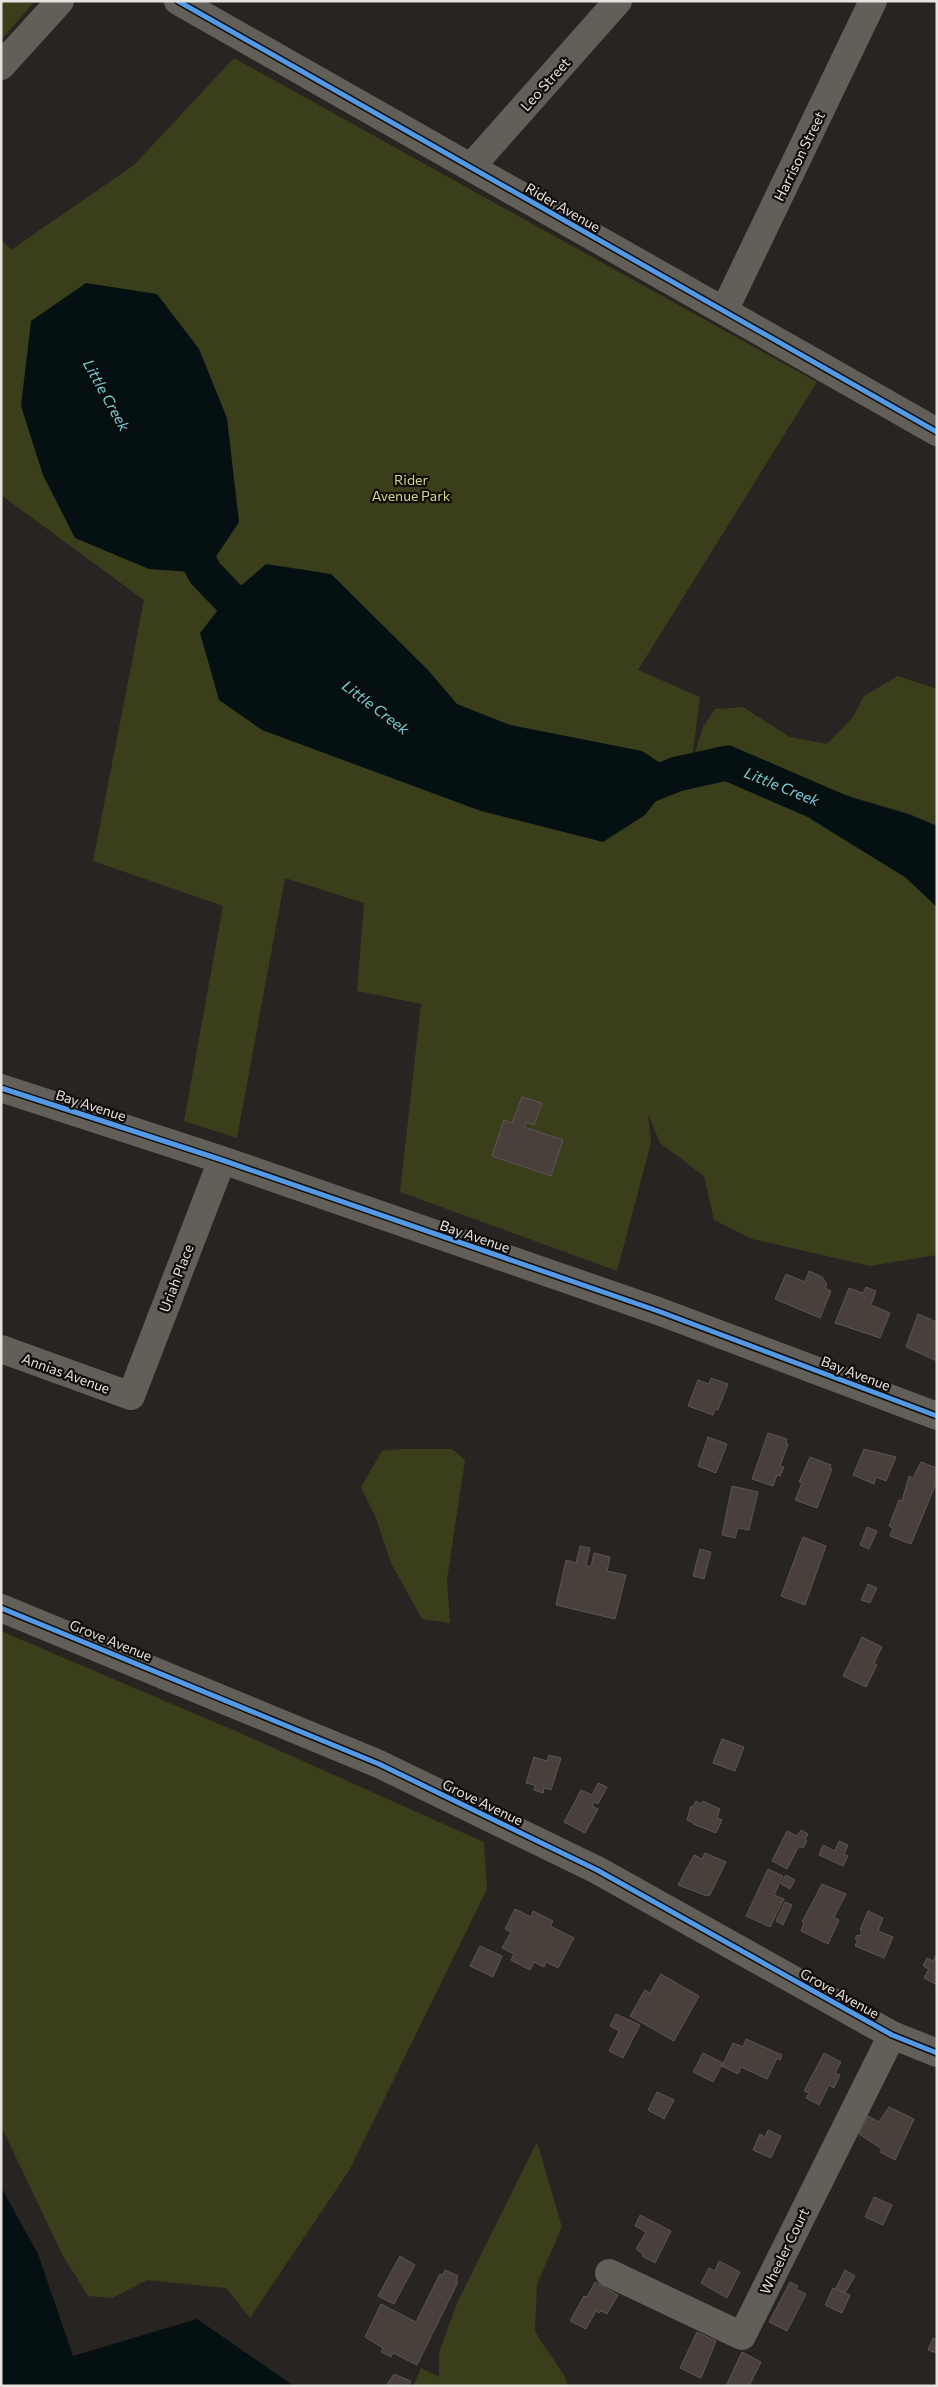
<svg xmlns="http://www.w3.org/2000/svg" width="938" height="2387" viewBox="0 0 938 2387" font-family="Commissioner,sans-serif">
	<style>
		.green { fill: #3b3e1a }
		.water { fill: #041012 }
		.lines { fill: none; stroke-linecap: round; stroke-linejoin: round }
		.river { stroke: #041012; stroke-width: 35 }
		.building { fill: #49403b; stroke: #5a5654 }
		.minor { stroke: #625e58; stroke-width: 28 }
		.cycleway-casing { stroke: #110d0b; stroke-width: 8 }
		.cycleway { stroke: #5399e6; stroke-width: 5 }
		.labels { text-anchor: middle; dominant-baseline: central; stroke-width: 4.5; stroke-linejoin: round; paint-order: stroke }
		.street-label { font-size: 14px; fill: #e8e2df; stroke: #110d0b }
		.park-label { font-size: 14px; fill: #cfd690; stroke: #110d0b }
		.water-label { font-size: 15px; font-style: italic; fill: #71d0db; stroke: #110d0b }
	</style>
	<rect width="100%" height="100%" fill="#282421"/>
	<path class="green" d="M1,1H35L1,40Z
		M234,58L817,382L638,670L700,697L691,766L703,727L715,709L743,707L790,737L827,744L853,717L864,696L898,676L937,689V826L910,814L814,786L789,799L811,819L905,877L937,907V1255L870,1266L752,1239L714,1220L704,1176L660,1143L648,1114L651,1143L617,1271L400,1192L421,1004L357,991L364,903L285,878L237,1138L184,1121L223,906L93,861L144,600L1,495V239L11,250L134,165Z
		M402,1449H452L465,1460L447,1580L450,1623L422,1619L391,1563L376,1518L361,1487L382,1451Z
		M1,1631L240,1733L484,1842L487,1889L350,2169L250,2318L226,2288L147,2280L112,2298L88,2296L63,2256L1,2126Z
		M537,2142L562,2227L537,2284L535,2332L564,2375L568,2386H413L421,2368L439,2377V2352L458,2301Z"/>
	<path class="water" d="M86,283L157,294L199,349L227,418L239,522L205,573L149,569L75,538L43,475L21,406L31,321Z
		M266,564L331,574L428,670L457,704L510,725L642,751L677,774L645,815L603,842L481,811L262,730L219,700L200,633L228,597Z
		M814,786L910,815L937,826V907L905,877L811,819L789,799Z
		M1,2187L38,2254L73,2356L197,2319L294,2386H1Z"/>
	<g class="lines">
		<path class="river" d="M182,530L205,573L228,597L267,626
			M632,792L677,774L727,763L843,813"/>
	</g>
	<path class="building" d="M522,1097L542,1103L534,1125L526,1122L524,1127L563,1140L551,1176L492,1156L504,1120L512,1123Z
		M809,1271L822,1277L827,1284L825,1288L831,1291L820,1318L775,1299L786,1274L805,1282Z
		M866,1287L876,1291L871,1305L890,1313L880,1338L835,1323L849,1288L863,1293Z
		M918,1314L937,1322V1361L906,1347Z
		M711,1378L728,1384L718,1410L715,1409L713,1415L688,1406L698,1380L709,1384Z
		M768,1433L787,1439L786,1443L788,1444L780,1466L784,1467L780,1476L777,1475L773,1486L752,1479Z
		M708,1437L727,1444L716,1473L698,1466Z
		M864,1449L896,1457L886,1481L876,1477L874,1484L853,1475Z
		M810,1457L831,1465L830,1468L832,1469L817,1508L795,1500L802,1483L799,1482Z
		M921,1462L937,1468V1481L911,1544L890,1536L893,1528L889,1526L899,1500L902,1501L909,1476L913,1478Z
		M732,1486L758,1492L749,1530L738,1528L735,1538L722,1535Z
		M867,1527L877,1531L869,1549L860,1545Z
		M803,1537L826,1546L805,1605L781,1596Z
		M580,1546L590,1548L586,1565L591,1567L594,1553L610,1557L607,1571L626,1575L615,1619L556,1605L566,1560L576,1563Z
		M700,1549L711,1552L704,1579L693,1576Z
		M868,1584L877,1588L870,1603L861,1600Z
		M862,1637L882,1647L874,1663L877,1665L866,1687L843,1676Z
		M722,1739L744,1747L735,1771L713,1763Z
		M549,1755L561,1758L551,1790L544,1788L543,1793L534,1790L535,1785L526,1783L534,1757L547,1761Z
		M598,1783L607,1787L598,1804L594,1802L592,1806L598,1809L585,1833L564,1822L581,1790L592,1795Z
		M696,1801L701,1804L703,1801L720,1809L717,1818L722,1820L716,1833L693,1824L694,1823L687,1820L691,1806L693,1807Z
		M801,1830L808,1834L805,1840L807,1841L803,1848L799,1846L787,1869L772,1861L787,1831L797,1836Z
		M839,1841L848,1845L844,1854L848,1856L843,1866L819,1855L823,1845L835,1851Z
		M705,1853L726,1862L710,1895L707,1896L678,1885L694,1855L702,1859Z
		M768,1869L783,1876L774,1895L784,1899L770,1927L746,1916Z
		M786,1875L795,1880L790,1889L781,1884Z
		M822,1884L846,1894L834,1917L839,1920L828,1944L801,1931L804,1923L802,1922Z
		M785,1902L792,1905L783,1925L776,1921Z
		M515,1909L531,1917L533,1911L553,1921L550,1926L574,1938L558,1968L546,1962L544,1967L534,1962L530,1970L511,1960L514,1954L502,1948L511,1932L505,1929Z
		M868,1911L883,1918L878,1931L893,1937L884,1958L855,1946L858,1940L855,1939L857,1935L860,1936L862,1931L860,1930Z
		M480,1946L502,1956L493,1977L470,1966Z
		M937,1954V1985L924,1978L929,1969L923,1966L927,1958L933,1961Z
		M661,1974L699,1996L674,2041L630,2016L645,1990L650,1993Z
		M616,2014L640,2025L623,2058L609,2051L619,2031L610,2026Z
		M746,2039L782,2055L780,2060L777,2058L767,2079L741,2067L738,2074L722,2066L733,2043L743,2047Z
		M703,2053L723,2063L713,2082L693,2072Z
		M824,2053L841,2062L835,2073L840,2075L834,2088L829,2085L819,2105L806,2098L809,2093L804,2091Z
		M657,2092L674,2100L664,2119L648,2110Z
		M889,2107L914,2119L895,2160L880,2152L882,2149L859,2134L868,2116L879,2122Z
		M768,2130L781,2136L771,2158L753,2150L760,2134L765,2137Z
		M874,2197L892,2205L883,2225L865,2217Z
		M640,2215L671,2231L655,2263L642,2256L643,2254L636,2249L646,2232L635,2226Z
		M400,2256L415,2265L394,2304L378,2296Z
		M719,2261L740,2272L727,2298L701,2283L709,2268L715,2271Z
		M445,2270L458,2276L456,2281L458,2282L417,2365L393,2353L391,2357L381,2352L383,2348L365,2337L381,2304L416,2322L440,2274L443,2275Z
		M845,2270L855,2276L845,2293L836,2288Z
		M595,2282L618,2295L607,2314L601,2311L599,2313L596,2311L586,2329L570,2321L584,2296L587,2297Z
		M790,2282L798,2286L796,2289L806,2294L787,2331L769,2322Z
		M833,2288L850,2295L842,2313L825,2305Z
		M697,2332L716,2341L701,2378L680,2368Z
		M933,2338L937,2340V2353L928,2350Z
		M742,2352L761,2362L749,2386H726Z
		M394,2374L411,2381L409,2386H386Z"/>
	<g class="lines">
		<path class="minor" d="M178,1L937,432
			M1,66L60,1
			M471,167L618,1
			M724,311L873,1
			M1,1088L222,1160L658,1311L937,1416
			M1,1349L131,1396L222,1160
			M1,1608L379,1764L597,1870L892,2035L937,2053
			M609,2273L742,2336L892,2035"/>
		<g class="cycleway-casing">
			<path id="cycleway" d="M178,1L937,432
				M1,1088L222,1160L658,1311L937,1416
				M1,1608L379,1764L597,1870L892,2035L937,2053"/>
		</g>
		<use href="#cycleway" class="cycleway"/>
	</g>
	<g class="labels">
		<g class="street-label">
			<text transform="translate(545 84) rotate(-48)">Leo Street</text>
			<text transform="translate(799 156) rotate(-64)">Harrison Street</text>
			<text transform="translate(563 207) rotate(30)">Rider Avenue</text>
			<text transform="translate(91 1105) rotate(18)">Bay Avenue</text>
			<text transform="translate(475 1236) rotate(19)">Bay Avenue</text>
			<text transform="translate(176 1278) rotate(-69)">Uriah Place</text>
			<text transform="translate(66 1373) rotate(20)">Annias Avenue</text>
			<text transform="translate(856 1373) rotate(21)">Bay Avenue</text>
			<text transform="translate(111 1640) rotate(22)">Grove Avenue</text>
			<text transform="translate(483 1802) rotate(26)">Grove Avenue</text>
			<text transform="translate(840 1993) rotate(29)">Grove Avenue</text>
			<text transform="translate(784 2251) rotate(-64)">Wheeler Court</text>
		</g>
		<g class="park-label">
			<text x="411" y="479">Rider<tspan x="411" dy="16">Avenue Park</tspan></text>
		</g>
		<g class="water-label">
			<text transform="translate(107 395) rotate(61)">Little Creek</text>
			<text transform="translate(376 707) rotate(37)">Little Creek</text>
			<text transform="translate(782 786) rotate(22)">Little Creek</text>
		</g>
	</g>
	<rect width="938" height="2387" fill="none" stroke="#e8e2df" stroke-width="5"/>
</svg>
